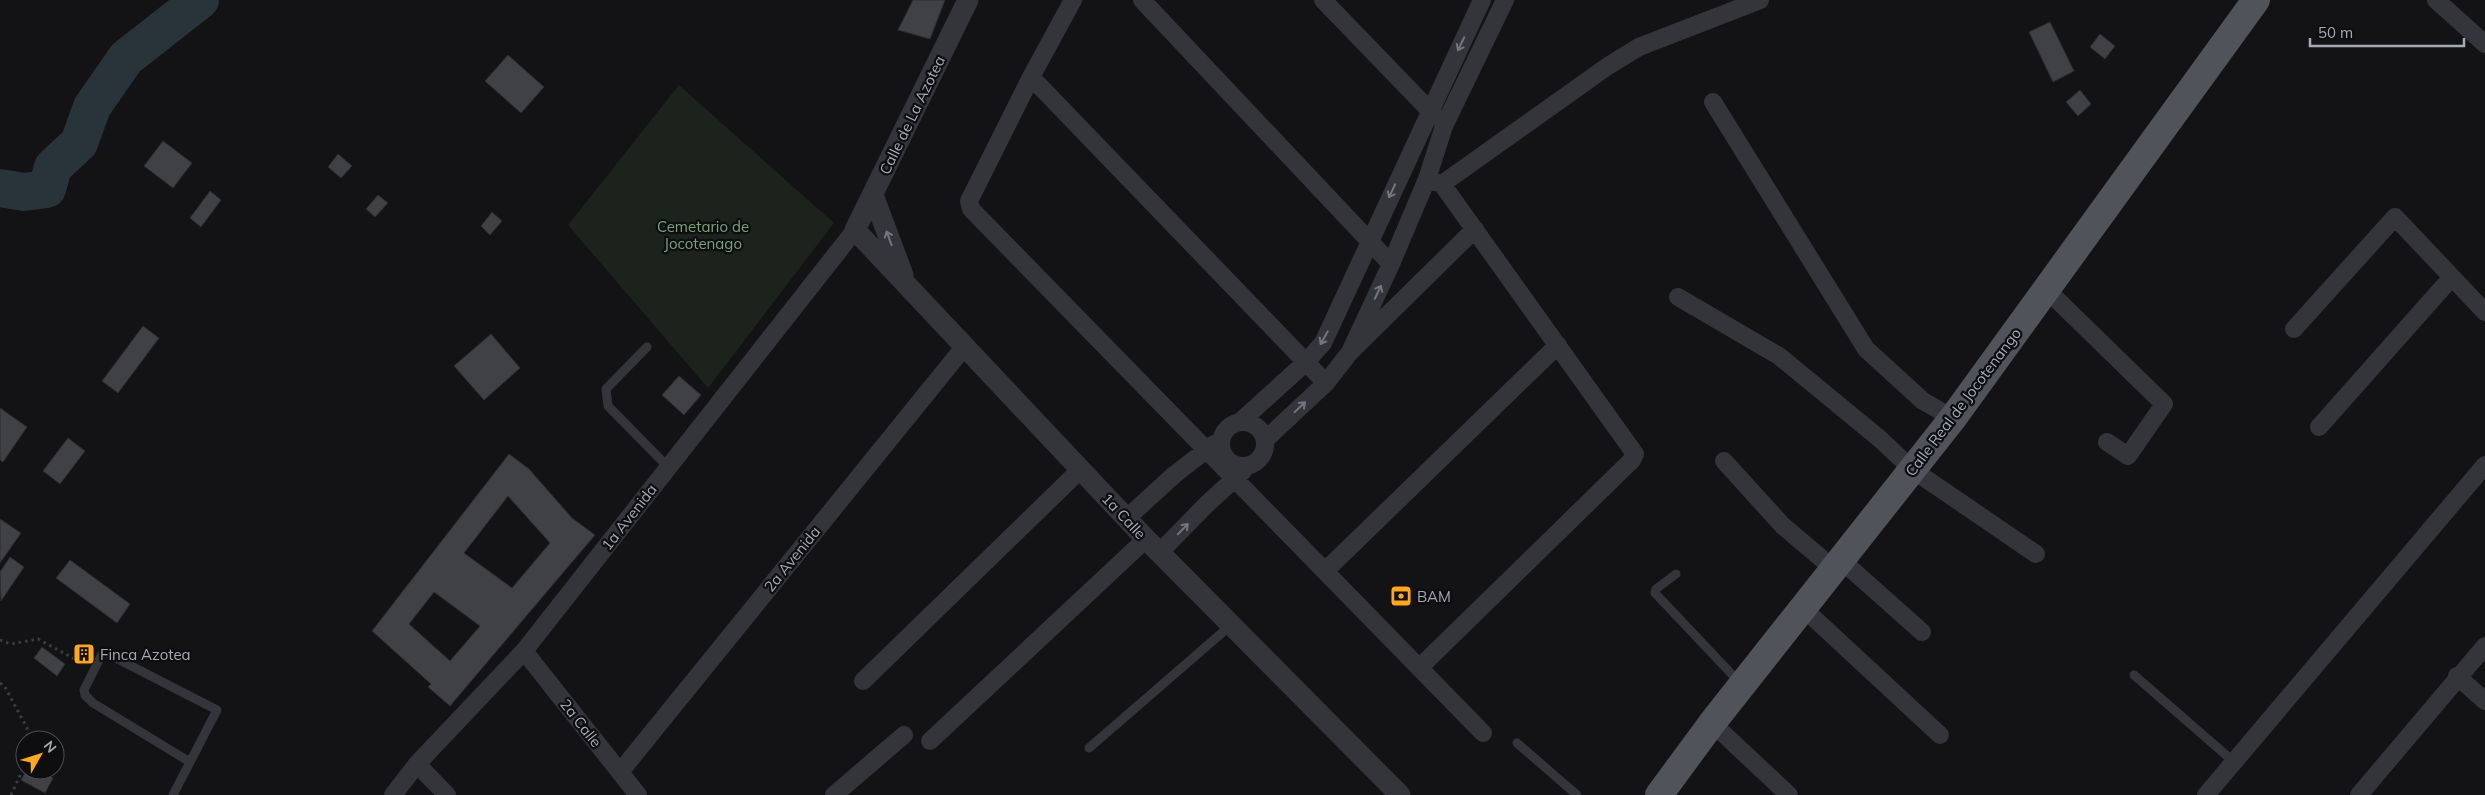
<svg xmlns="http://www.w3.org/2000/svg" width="2485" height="795" viewBox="0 0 2485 795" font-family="Mulish,sans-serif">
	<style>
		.green { fill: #1b231c }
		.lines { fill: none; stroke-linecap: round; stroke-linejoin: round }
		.river { stroke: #29333a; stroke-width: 38 }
		.building { fill: #3f4145; stroke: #2d2d31; fill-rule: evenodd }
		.path { stroke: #3a3d42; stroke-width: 3; stroke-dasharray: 2.5 4; stroke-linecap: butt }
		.service { stroke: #34353a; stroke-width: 9 }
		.minor { stroke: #34353a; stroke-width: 18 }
		.tertiary { stroke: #34353a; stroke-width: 21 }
		.primary { stroke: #50535a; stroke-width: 28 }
		.oneway { stroke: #72767f }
		.labels { text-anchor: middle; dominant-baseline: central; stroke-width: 4.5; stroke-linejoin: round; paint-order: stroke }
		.street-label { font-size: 15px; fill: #a4abb7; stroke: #0e0e10 }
		.park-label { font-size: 15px; fill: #79a379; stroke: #0e0e10 }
		.poi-label { font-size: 15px; fill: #a4abb7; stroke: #0e0e10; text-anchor: start }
	</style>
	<rect width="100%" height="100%" fill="#131315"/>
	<path class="green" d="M679,85L834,223L708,388L568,225Z"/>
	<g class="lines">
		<path class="river" d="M0,188L24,192L47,189L53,167L79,143L92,107L126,58L200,0"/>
	</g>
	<path class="building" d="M913,0H945L930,39L898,30Z
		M2050,22L2074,71L2053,82L2029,32Z
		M2100,34L2115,46L2105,59L2090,47Z
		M508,55L544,87L521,113L485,81Z
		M2080,90L2091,104L2078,116L2066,102Z
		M163,141L192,163L173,188L144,166Z
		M338,154L352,166L341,178L328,167Z
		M210,191L221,200L201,227L190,218Z
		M378,195L388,203L375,217L366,209Z
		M492,212L502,221L490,235L481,226Z
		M143,326L159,338L118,393L102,381Z
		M491,334L520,368L484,400L454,366Z
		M679,376L701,395L684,415L662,395Z
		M0,408L27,427L3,462L0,460Z
		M68,438L85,451L60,484L43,471Z
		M509,454L529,469L572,518L595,535L450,706L428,687L431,684L372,631ZM508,496L550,543L512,588L464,553ZM434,592L480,626L450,661L409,624Z
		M0,519L21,533L0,563Z
		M10,557L24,567L1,601L0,572Z
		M70,560L130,604L117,623L56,578Z
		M42,647L65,664L57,676L34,658Z
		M80,648L91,653L87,661L77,656Z
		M27,770H39L53,778L45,793L21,780Z"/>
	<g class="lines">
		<path class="path" d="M0,640L11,644L38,639L82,663
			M0,683L5,687L27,728L28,740
			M11,795L25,765"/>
		<path class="service" d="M647,347L606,389L608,406L668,467
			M1676,574L1656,589L1655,593L1741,684
			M2134,675L2234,762
			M1517,743L1577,795
			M1089,748L1231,625
			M173,795L217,710L106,653L102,654L84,690L85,695L93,703L190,762"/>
		<path class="minor" d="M1073,0L1031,77L969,201L971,209L1483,733
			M1142,0L1391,264
			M1323,0L1436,117
			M2436,0L2485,44
			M1031,77L1326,383
			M1713,102L1866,349L1923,401L1953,418
			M1442,184L1608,66L1639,47L1760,0
			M2046,289L2164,404L2128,456L2107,442
			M1678,297L1779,356L1880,439L1913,470L2036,554
			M2294,329L2395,217L2485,312
			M1350,352L1391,264L1427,179L1444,126L1505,0
			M1221 444a22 22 0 1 1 44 0a22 22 0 1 1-44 0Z
			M1240,422L1306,362L1323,343L1482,0
			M2319,427L2452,277
			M1265,440L1326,383L1350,352L1475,229
			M1724,461L1783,526L1834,569
			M1127,518L1174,475L1214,444
			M1159,553L1207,504L1243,471
			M1841,560L1922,632
			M1325,571L1558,345
			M1803,608L1940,735
			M524,651L638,795
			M1419,668L1632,460L1635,454L1442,184L1427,179
			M2457,676L2485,701
			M863,681L1080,470
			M1712,723L1789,795
			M930,741L1146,539
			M417,764L447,795
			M620,772L965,346
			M393,795L417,764L524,651L855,230
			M834,795L904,735
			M2206,795L2485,465
			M2359,795L2485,646"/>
		<path class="tertiary" d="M968,0L855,230L1146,539L1400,795
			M873,195L903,275"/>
		<path class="primary" d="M1659,795L1712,723L1953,418L2256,0"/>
	</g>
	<defs><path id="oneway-shaft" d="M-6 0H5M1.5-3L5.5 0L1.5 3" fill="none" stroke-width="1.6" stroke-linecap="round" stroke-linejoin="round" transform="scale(1.25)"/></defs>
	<g class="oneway">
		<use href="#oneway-shaft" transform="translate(1461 44) rotate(116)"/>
		<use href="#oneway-shaft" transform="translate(1392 191) rotate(115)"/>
		<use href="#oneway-shaft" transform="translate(889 238) rotate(-110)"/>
		<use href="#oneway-shaft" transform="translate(1378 292) rotate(-65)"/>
		<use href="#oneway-shaft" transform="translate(1324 338) rotate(119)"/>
		<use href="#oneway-shaft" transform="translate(1300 407) rotate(-43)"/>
		<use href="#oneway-shaft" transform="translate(1183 529) rotate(-46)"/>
	</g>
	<defs>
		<g id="bank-square" transform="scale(1.125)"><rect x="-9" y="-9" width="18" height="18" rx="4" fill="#ffa722" stroke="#0e0e10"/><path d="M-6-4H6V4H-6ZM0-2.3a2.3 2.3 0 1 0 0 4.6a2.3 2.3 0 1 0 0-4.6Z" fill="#111"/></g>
		<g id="building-square" transform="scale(1.125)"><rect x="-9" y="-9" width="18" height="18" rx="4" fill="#ffa722" stroke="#0e0e10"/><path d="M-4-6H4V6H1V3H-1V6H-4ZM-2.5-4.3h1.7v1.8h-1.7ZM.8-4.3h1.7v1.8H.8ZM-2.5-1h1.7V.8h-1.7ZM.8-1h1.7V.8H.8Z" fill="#111"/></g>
	</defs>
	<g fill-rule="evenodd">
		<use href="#bank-square" x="1401" y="596"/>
		<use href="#building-square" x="84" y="654"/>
	</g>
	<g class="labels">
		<g class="street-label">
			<text transform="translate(912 115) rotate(-64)">Calle de La Azotea</text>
			<text transform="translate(1963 402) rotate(-53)">Calle Real de Jocotenango</text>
			<text transform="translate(1124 516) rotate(47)">1a Calle</text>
			<text transform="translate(629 517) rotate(-52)">1a Avenida</text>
			<text transform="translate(792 559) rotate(-51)">2a Avenida</text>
			<text transform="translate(581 723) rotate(52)">2a Calle</text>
		</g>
		<g class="park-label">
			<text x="703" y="226">Cemetario de<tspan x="703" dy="17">Jocotenago</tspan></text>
		</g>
		<g class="poi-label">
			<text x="1417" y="596">BAM</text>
			<text x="100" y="654">Finca Azotea</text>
		</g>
	</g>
	<g transform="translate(40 755) rotate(51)"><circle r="24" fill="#0e0e10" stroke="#4a4d53"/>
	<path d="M0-4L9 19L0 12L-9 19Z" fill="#ffa722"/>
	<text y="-8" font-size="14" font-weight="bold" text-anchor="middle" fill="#a4abb7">N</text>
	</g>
	<path d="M2310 38v8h154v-8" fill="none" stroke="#a4abb7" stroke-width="2.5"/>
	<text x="2318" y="38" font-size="15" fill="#a4abb7" stroke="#0e0e10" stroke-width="4" paint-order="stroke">50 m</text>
</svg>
